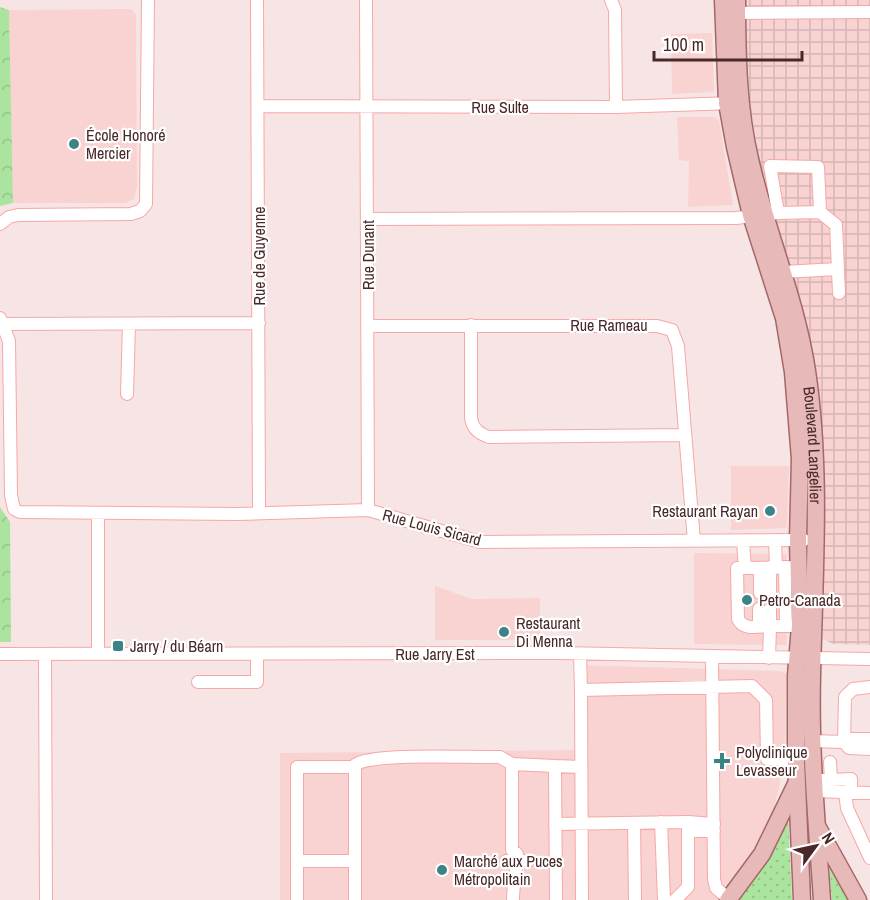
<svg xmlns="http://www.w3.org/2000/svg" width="870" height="900" viewBox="0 0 870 900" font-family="'Archivo Narrow',sans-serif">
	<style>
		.built { fill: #f8d3d2 }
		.industrial { fill: url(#industrial-grid) }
		.grass { fill: url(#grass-dots) }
		.park { fill: url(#park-crowns) }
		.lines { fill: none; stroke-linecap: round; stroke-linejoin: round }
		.minor-casing { stroke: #f7a7a6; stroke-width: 14 }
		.major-casing { stroke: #a56868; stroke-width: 19 }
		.minor { stroke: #fff; stroke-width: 12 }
		.major { stroke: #e7b9b9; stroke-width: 16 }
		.poi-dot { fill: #3b8387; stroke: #fff; stroke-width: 2 }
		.labels { text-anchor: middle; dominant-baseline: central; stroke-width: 4.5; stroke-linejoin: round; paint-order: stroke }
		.street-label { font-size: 16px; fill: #482828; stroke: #fff }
		.poi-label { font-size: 16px; fill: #482828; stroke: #fff; text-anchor: start }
	</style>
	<defs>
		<pattern id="industrial-grid" width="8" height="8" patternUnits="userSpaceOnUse" patternTransform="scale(1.5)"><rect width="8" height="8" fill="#f8d3d2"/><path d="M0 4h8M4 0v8" fill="none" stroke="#d6b5b4"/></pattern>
		<pattern id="grass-dots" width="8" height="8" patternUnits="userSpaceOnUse" patternTransform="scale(1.5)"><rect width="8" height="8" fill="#abe49e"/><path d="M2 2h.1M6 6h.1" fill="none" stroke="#95c488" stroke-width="1.8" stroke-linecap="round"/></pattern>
		<pattern id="park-crowns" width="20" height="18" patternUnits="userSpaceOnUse" patternTransform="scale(1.5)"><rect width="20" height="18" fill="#abe49e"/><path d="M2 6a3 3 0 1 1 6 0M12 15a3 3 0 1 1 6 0" fill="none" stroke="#95c488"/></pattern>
	</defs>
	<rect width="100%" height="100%" fill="#f7e5e5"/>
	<path class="built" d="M131,9L136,15L137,187L134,199L125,203H13L9,10Z
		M712,33L714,92L672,94L671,34Z
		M677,117H714L719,120L733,205L688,207L689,161L679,160Z
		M731,466H789L787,528L731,530Z
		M694,553L787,554V645L694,644Z
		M435,586L472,599L540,598V640H435Z
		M575,665L781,671L786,674L785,759L774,809L747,863L717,900H280V753L577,750Z"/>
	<path class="industrial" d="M744,0H870V645L833,644L823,639L813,358L766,196L751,112Z"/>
	<path class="grass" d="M788,814L792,900H735Z
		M829,861L852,900H832Z"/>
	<path class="park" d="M0,7L9,10L13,203L0,206Z
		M0,376V507L10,522L11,642H0Z"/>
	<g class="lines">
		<g class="minor-casing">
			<path id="minor" d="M257,0L259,513
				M366,0L368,510
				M611,0L615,10L616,107
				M730,13L870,12
				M258,106L616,107L734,103
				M778,213L820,212
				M368,219L736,218L778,213L770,166L818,167L820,212L836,225L839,293
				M0,224L9,217L18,215L131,214L140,211L146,204L148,0
				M783,272L838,269
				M0,318L9,341L11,495L14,509L20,512L237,514L368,510L480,542L804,540
				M2,324L259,323
				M471,325V418C473,429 478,433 489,437L685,435
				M367,326H657L672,330L678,346L694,541
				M127,394L129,324
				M743,541L745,568L799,567
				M775,541L776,567
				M770,567V593
				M785,567L786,626
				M745,568H737L738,619C744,631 758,626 770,626V609
				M760,593V568
				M759,609V626
				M0,654L560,653L870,659
				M45,654L46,900
				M98,654V514
				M580,654L581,690L752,686L766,700L767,759L796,761
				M712,657L714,879L716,888L729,899
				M769,658L770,626H800
				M198,682H257V654
				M581,690L582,900
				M844,739H870
				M811,741L844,742L845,697L853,689L870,687
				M844,742L849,748L870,749
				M813,780H831L830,762
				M831,780L851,779V792
				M814,791L870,793
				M845,792L847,808L870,858
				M661,822L664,900
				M688,822L714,824
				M634,823L635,900
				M555,824L688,822V887L675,900
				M688,831H714
				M297,861H355
				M506,861H528
				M297,900V767H355
				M355,900V765C372,752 473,758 500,757L512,764
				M513,900C513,883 517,871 517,854L512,850V764L555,766
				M556,900L555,766L581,767"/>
		</g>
		<g class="major-casing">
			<g id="major">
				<path d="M723,0L727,103L735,147L751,215L784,318L793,372L800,459L798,540L800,626L796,675V761L802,900"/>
				<path id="s1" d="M737,0C737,52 738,109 750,159C766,231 796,298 807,371C822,471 814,576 812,676C810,751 817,825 822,900"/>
				<path d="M817,826L858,900"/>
				<path d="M728,900L762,854L796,784"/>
			</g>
		</g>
		<use href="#minor" class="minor"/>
		<use href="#major" class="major"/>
	</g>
	<g class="poi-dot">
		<circle cx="74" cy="144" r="6"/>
		<circle cx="770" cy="511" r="6"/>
		<circle cx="747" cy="600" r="6"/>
		<circle cx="504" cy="632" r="6"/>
		<rect x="112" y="640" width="12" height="12" rx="3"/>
		<path d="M719 752h6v6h6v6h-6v6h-6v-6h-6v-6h6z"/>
		<circle cx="442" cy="870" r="6"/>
	</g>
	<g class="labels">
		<g class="street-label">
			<text x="500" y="107">Rue Sulte</text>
			<text transform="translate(368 255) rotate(-90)">Rue Dunant</text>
			<text transform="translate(259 256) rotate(-90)">Rue de Guyenne</text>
			<text x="609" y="325">Rue Rameau</text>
			<text stroke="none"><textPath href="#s1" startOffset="454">Boulevard Langelier</textPath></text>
			<text transform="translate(432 527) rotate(15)">Rue Louis Sicard</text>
			<text x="435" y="654">Rue Jarry Est</text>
		</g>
		<g class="poi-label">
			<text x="86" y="135">École Honoré<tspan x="86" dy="18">Mercier</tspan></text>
			<text x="758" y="511" text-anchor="end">Restaurant Rayan</text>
			<text x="759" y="600">Petro-Canada</text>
			<text x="516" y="623">Restaurant<tspan x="516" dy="18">Di Menna</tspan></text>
			<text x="130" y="646">Jarry / du Béarn</text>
			<text x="736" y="752">Polyclinique<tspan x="736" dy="18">Levasseur</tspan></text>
			<text x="454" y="861">Marché aux Puces<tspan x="454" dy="18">Métropolitain</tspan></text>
		</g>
	</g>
	<g transform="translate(816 846) rotate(57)" stroke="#ffffff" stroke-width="4.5" paint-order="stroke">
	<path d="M0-4.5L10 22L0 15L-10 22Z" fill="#482828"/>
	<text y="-9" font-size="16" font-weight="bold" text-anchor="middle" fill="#482828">N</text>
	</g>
	<path d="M654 51v9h148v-9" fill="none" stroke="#482828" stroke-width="3"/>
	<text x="663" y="51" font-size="18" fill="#482828" stroke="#ffffff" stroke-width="4.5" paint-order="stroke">100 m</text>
</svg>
